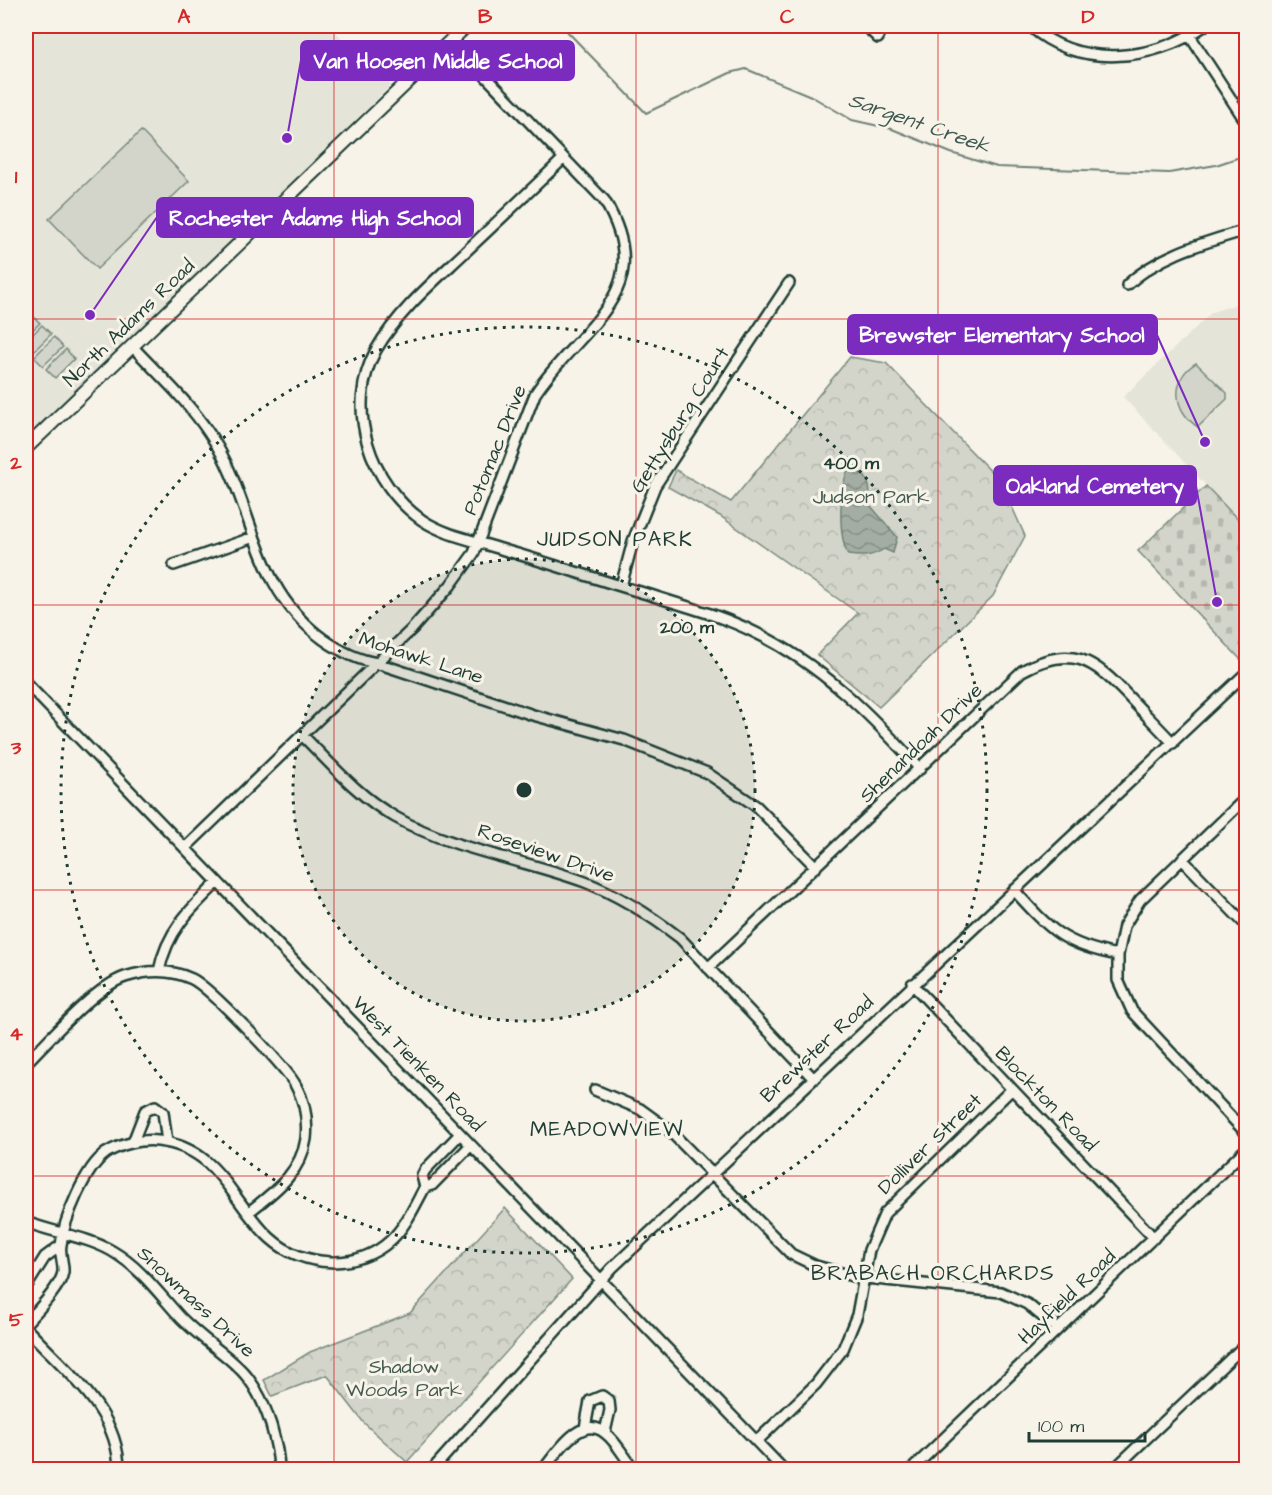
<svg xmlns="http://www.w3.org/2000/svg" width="1272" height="1495" viewBox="0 0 1272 1495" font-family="'Architects Daughter',sans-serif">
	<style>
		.built { fill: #e5e4d9 }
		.cemetery { fill: url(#cemetery-stones); stroke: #79897f; stroke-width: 1.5 }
		.park { fill: url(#park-crowns); stroke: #79897f; stroke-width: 1.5 }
		.pitch { fill: #d3d5ca; stroke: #79897f; stroke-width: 1.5 }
		.water { fill: url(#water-waves); stroke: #6f8077; stroke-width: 1.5 }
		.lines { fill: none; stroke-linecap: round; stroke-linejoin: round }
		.stream { stroke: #6f8077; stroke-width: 2 }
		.minor-casing { stroke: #1f3d34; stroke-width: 14 }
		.major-casing { stroke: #1f3d34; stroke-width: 16 }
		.minor { stroke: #f7f3e8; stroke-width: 9 }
		.major { stroke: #f7f3e8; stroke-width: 12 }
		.grid { fill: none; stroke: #d62828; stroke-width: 1.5; stroke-opacity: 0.55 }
		.ring { fill: none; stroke: #1f3d34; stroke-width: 3; stroke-dasharray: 3 6 }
		.labels { text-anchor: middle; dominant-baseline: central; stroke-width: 6; stroke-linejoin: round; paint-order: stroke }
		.street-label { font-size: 20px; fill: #1f3d34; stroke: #f7f3e8 }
		.park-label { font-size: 20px; fill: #435b52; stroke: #f7f3e8 }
		.water-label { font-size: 21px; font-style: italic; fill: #405950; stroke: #f7f3e8 }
		.neighbourhood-label { font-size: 21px; letter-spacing: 1.5px; fill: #1f3d34; stroke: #f7f3e8 }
		.centre { fill: #1f3d34; stroke: #f7f3e8; stroke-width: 3 }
		.ring-label { font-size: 18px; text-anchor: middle; font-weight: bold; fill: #1f3d34; stroke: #f7f3e8; stroke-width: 6; stroke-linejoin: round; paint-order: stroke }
		.leader { fill: none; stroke: #7b2cbf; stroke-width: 2 }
		.callout-dot { fill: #7b2cbf; stroke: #f7f3e8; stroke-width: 2 }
		.callout { fill: #7b2cbf; stroke: #7b2cbf; stroke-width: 2 }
		.callout-label { font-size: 21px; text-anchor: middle; font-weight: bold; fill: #fff }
		.neatline { fill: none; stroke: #d62828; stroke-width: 2 }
		.grid-label { font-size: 20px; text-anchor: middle; font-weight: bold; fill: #d62828 }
	</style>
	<defs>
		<pattern id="cemetery-stones" width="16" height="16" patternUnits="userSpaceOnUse" patternTransform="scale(1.5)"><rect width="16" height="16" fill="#d3d5ca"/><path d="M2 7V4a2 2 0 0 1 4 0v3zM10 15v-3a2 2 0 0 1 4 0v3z" fill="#b5b8ae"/></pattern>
		<pattern id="park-crowns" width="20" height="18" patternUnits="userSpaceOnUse" patternTransform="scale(1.5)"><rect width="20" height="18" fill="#d3d5ca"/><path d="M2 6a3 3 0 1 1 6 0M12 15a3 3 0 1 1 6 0" fill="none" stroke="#b5b8ae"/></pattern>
		<pattern id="water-waves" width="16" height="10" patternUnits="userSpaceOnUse" patternTransform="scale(1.5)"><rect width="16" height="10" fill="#a4ada3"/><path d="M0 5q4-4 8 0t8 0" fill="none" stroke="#858e86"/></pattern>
	</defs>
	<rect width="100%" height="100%" fill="#f7f3e8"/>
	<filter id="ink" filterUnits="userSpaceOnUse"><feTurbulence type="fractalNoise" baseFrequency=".0167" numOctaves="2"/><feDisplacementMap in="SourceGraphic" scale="12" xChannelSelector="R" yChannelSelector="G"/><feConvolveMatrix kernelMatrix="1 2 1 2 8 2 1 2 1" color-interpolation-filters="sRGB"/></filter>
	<g filter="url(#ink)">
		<path class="built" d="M26,26H329L391,85L285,190L26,439Z
			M1246,301V528L1123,397L1212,312Z"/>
		<path class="cemetery" d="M1206,486L1246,528V665L1138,551Z"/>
		<path class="park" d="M850,357L886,363L1001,482L1025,536L993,596L879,707L817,655L858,613L720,516L668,487L676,470L731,502Z
			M505,1208L572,1279L407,1462L364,1423L327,1375L272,1396L264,1380L310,1352L410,1313Z"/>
		<path class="pitch" d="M141,131L189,181L97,269L49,219Z
			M31,314L40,323L26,336V319Z
			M42,325L51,334L31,354L26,348V341Z
			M54,337L63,347L43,366L34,357Z
			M66,349L74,359L55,378L46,369Z
			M1196,363L1227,393V399L1198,427C1173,411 1170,379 1196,363Z"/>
		<path class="water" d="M848,470C869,469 871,488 870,505L897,537L893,553L884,549C872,557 862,557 848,555C838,535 839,490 848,470Z"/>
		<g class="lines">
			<path class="stream" d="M562,26L646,113L730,73L746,69L811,96L852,120L892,129L951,153L997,167L1169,173L1216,165L1246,155"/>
			<g class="minor-casing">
				<path id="minor" d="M866,26L878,38
					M1030,26C1079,69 1153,62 1204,26
					M1190,36L1246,122
					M563,159C530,191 496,223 462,255C431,284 398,312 376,350C344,408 370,484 422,520C446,536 477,541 504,550C552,564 599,580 647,594C684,606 720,615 754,632C821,664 871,715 920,769
					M1127,285C1160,254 1204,243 1246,230
					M133,347C159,375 188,401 209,433C256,502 249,585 323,639C340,651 357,660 377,663L533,715L624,740L707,773L756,806L816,867
					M174,565L254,537
					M621,586L633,541L655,486L789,283
					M26,683L784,1470
					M303,736C331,764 359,797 395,817C453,850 523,859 585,882C621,896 650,915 680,938L813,1078
					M185,848L412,629L450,586L474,553L535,394C580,325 661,294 604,200L451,40
					M1182,859L1246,925
					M1014,890C1050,930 1064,945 1118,955V980L1132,1011L1246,1133
					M1118,955L1124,926L1140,900L1246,798
					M708,968L1022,671C1071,644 1093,659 1128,696C1143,712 1158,727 1173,743
					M159,971C167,931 190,909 218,882
					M912,984L1154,1238
					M26,1063C49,1040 95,987 125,977C147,970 171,969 192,979C209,987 287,1068 296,1086C305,1102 308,1120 306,1139C301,1173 274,1192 249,1212
					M595,1090L640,1109L669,1130L791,1254L816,1266L856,1277L1001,1292L1027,1304L1058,1329
					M460,1134L425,1170L422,1176L425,1187L432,1185L471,1145
					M133,1142L145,1111L155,1106L163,1112L167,1142
					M26,1222C54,1233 85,1236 112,1251C141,1268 159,1294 181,1318C223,1360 251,1361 271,1425C275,1439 279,1454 279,1470
					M26,1287L45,1257L60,1246
					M26,1323C36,1312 61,1287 63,1272C64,1263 59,1254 61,1245C64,1219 85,1168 106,1153C121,1144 141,1139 158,1141C220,1148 230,1201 270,1238C303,1268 358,1271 391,1240C406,1226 415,1205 425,1187
					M26,1328C63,1369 119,1409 119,1470
					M585,1428L590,1401L602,1396L609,1401L610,1410L605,1432
					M757,1441L816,1384L843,1349L857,1315L869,1250L885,1213L1012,1089
					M432,1470L612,1268L1246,673
					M543,1470C556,1454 581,1413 605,1433C617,1442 625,1459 635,1470
					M911,1470L1246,1149
					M1113,1470L1246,1344"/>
			</g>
			<g class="major-casing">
				<path id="major" d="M26,448L466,26"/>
			</g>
			<use href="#minor" class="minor"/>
			<use href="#major" class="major"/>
		</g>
	</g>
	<path class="grid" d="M334,26V1470M636,26V1470M938,26V1470M26,319H1246M26,605H1246M26,890H1246M26,1176H1246"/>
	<circle cx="524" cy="790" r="231" fill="#1f3d34" fill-opacity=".12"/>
	<g class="ring">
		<circle cx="524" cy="790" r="231"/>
		<circle cx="524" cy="790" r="463"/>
	</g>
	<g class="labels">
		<g class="street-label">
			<text transform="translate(129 323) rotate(-44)">North Adams Road</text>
			<text transform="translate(680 420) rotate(-58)">Gettysburg Court</text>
			<text transform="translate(495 450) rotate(-68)">Potomac Drive</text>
			<text transform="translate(421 658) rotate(18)">Mohawk Lane</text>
			<text transform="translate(921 743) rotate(-44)">Shenandoah Drive</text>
			<text transform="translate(546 853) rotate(19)">Roseview Drive</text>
			<text transform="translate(817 1049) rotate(-43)">Brewster Road</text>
			<text transform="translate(418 1064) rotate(46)">West Tienken Road</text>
			<text transform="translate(1046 1099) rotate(46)">Blockton Road</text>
			<text transform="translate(930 1144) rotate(-44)">Dolliver Street</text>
			<text transform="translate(1067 1297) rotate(-44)">Hayfield Road</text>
			<text transform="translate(196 1302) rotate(43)">Snowmass Drive</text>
		</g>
		<g class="park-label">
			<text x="871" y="497">Judson Park</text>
			<text x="404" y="1367">Shadow<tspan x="404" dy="23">Woods Park</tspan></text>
		</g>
		<g class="water-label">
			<text transform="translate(919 123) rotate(19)">Sargent Creek</text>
		</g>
		<g class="neighbourhood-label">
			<text x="615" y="539">JUDSON PARK</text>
			<text x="607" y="1129">MEADOWVIEW</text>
			<text x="933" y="1273">BRABACH ORCHARDS</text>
		</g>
	</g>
	<circle cx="524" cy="790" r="9" class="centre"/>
	<g class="ring-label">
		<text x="851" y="469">400 m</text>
		<text x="687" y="633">200 m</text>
	</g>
	<path class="leader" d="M287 138L301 60M90 315L157 217M1205 442L1157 335M1217 602L1196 486"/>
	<g class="callout-dot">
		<circle cx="287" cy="138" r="6"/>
		<circle cx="90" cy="315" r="6"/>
		<circle cx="1205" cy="442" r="6"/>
		<circle cx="1217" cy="602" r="6"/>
	</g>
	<g class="callout">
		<rect x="301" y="41" width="273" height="39" rx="6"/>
		<rect x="157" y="198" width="316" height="39" rx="6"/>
		<rect x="848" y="315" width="309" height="39" rx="6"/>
		<rect x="994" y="466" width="202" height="39" rx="6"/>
	</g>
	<g class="callout-label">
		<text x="438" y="68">Van Hoosen Middle School</text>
		<text x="315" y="225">Rochester Adams High School</text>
		<text x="1002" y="342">Brewster Elementary School</text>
		<text x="1095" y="493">Oakland Cemetery</text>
	</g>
	<rect width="1272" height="1495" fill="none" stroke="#f7f3e8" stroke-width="66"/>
	<path d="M1029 1432v9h116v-9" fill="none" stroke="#1f3d34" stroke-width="3"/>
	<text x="1038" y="1432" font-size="18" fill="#1f3d34" stroke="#f7f3e8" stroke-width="4.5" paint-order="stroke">100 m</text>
	<rect x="33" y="33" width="1206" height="1429" class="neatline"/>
	<g class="grid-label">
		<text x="184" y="23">A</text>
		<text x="485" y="23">B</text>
		<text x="787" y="23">C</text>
		<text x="1088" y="23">D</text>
		<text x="16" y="183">1</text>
		<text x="16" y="469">2</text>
		<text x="16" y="754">3</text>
		<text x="16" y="1040">4</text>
		<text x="16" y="1326">5</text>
	</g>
</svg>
